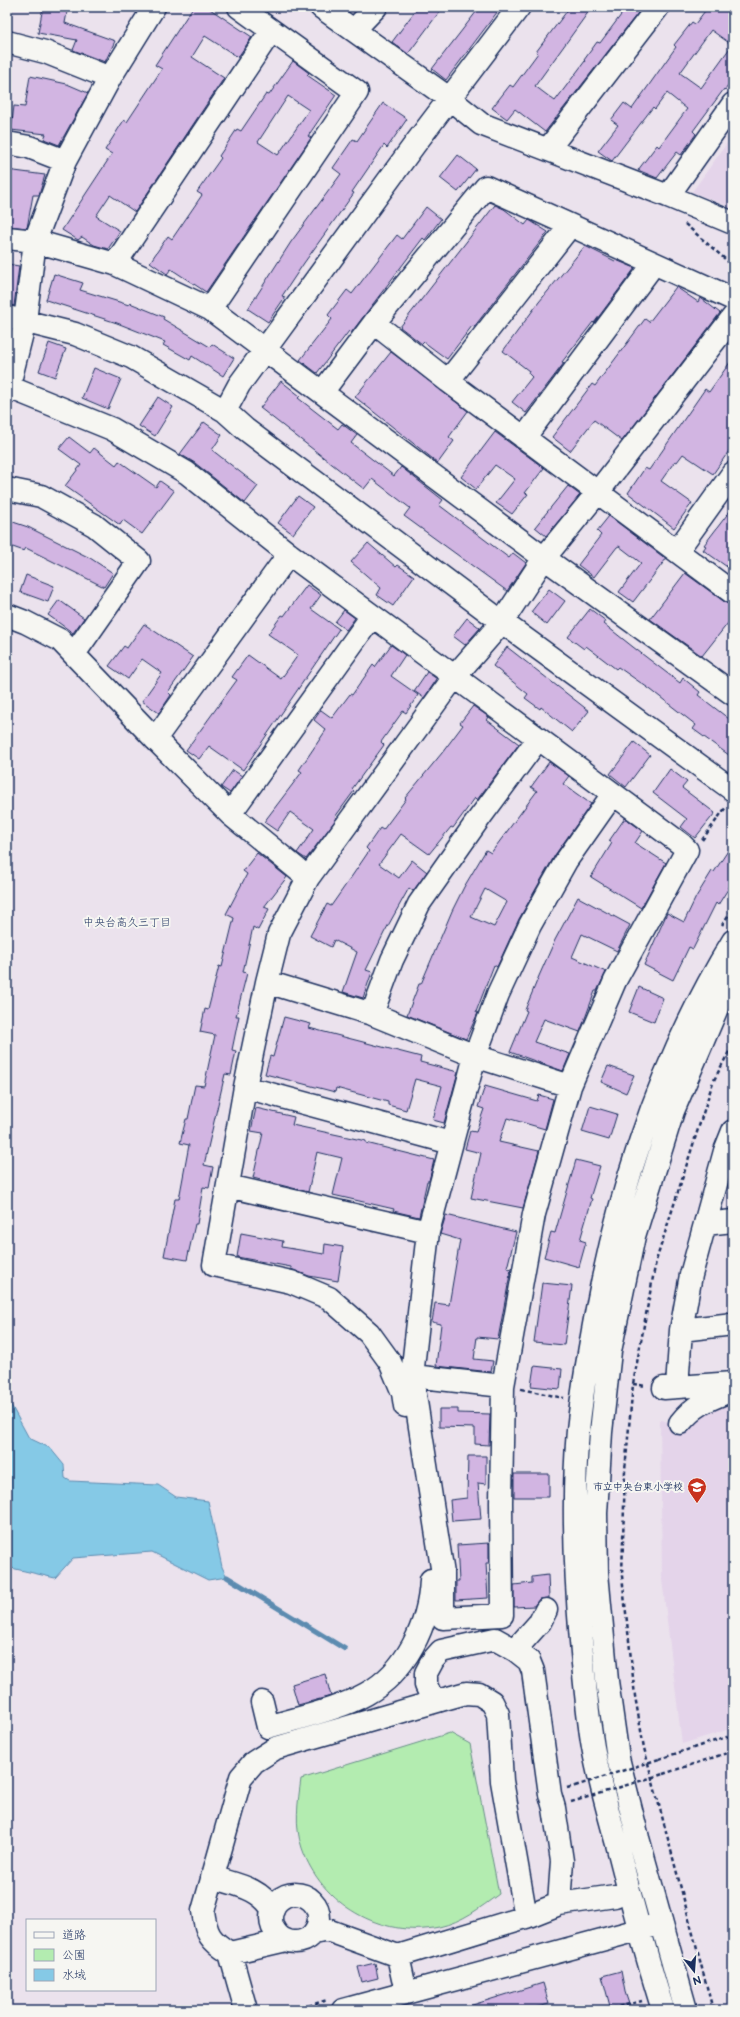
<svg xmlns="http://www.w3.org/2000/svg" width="740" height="2017" viewBox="0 0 740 2017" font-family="'Balsamiq Sans','Klee One',sans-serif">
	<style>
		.built { fill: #e4d4ea }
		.green { fill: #b3ecb0; stroke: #678e87 }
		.water { fill: #85c9e6; stroke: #5b8bb0 }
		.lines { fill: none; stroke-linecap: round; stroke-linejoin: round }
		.stream { stroke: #5b8bb0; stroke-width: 5 }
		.building { fill: #d2b5e2; stroke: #1b2f5e; fill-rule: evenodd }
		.minor-casing { stroke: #1b2f5e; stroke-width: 25 }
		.path { stroke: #1b2f5e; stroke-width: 2.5; stroke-dasharray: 4 3; stroke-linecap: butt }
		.minor { stroke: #f6f6f2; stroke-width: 22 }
		.path-bridge { stroke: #1b2f5e; stroke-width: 2.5; stroke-dasharray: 4 3; stroke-linecap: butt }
		.labels { text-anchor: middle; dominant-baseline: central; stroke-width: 4; stroke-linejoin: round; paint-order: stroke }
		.poi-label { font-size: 10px; font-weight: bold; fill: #1b2f5e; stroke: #f6f6f2; text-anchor: end }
		.neighbourhood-label { font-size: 11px; fill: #1b2f5e; stroke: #f6f6f2 }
	</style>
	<rect width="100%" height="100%" fill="#ebe2ed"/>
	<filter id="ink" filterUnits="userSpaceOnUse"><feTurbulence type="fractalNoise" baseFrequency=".025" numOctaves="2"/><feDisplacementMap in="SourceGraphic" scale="8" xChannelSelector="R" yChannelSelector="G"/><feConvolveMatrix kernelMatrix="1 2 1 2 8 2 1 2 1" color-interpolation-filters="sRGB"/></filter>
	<g filter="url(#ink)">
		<path class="built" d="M733,135V231L717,224L728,206L692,192Z
			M733,1406V1728L682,1744L662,1579L660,1419L684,1429L713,1408Z"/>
		<path class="green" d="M450,1733L470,1744L499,1894C480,1908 462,1922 439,1927C381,1939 321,1904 302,1848C294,1825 298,1802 301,1779Z"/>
		<path class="water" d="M7,1384L11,1405L29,1438L50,1448L64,1465L65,1478L70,1481L158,1485L176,1497L208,1501L222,1567L227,1577L208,1580L152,1552L73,1558L55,1578L7,1567Z"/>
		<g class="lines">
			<path class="stream" d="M227,1577L345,1649"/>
		</g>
		<path class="building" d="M43,7H68L65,23L115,41L105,62L73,50L77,40L38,33Z
			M193,7H207L252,37L238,57L205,36L192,57L224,78L135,212L110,195L96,216L120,231L108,249L94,245L82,237L78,240L62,230L112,154L105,150L124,120L127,122L162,69L155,65Z
			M418,7H443L408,54L392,42Z
			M480,7H501L446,80L432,69Z
			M570,7H592L535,86L555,101L585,61L584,60L597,42L600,43L627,7H639L641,9L545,132L515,109L507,119L492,108L510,85L513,87L538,53L536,52Z
			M708,7H733V80L725,90L724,89L693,131L696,134L681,155L677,152L657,178L638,170L657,145L659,147L687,109L667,93L655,109L653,107L612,161L598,151L618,125L611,120L624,103L632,109L676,47L674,45L692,22L695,24ZM711,30L732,45L701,88L680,73Z
			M293,61L309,73L307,75L336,95L308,136L311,138L206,292L171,269L167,274L150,262L168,236L172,239L202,195L197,192L221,158L219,156L237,129L241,131L266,94L269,95ZM288,96L309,110L278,155L258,142Z
			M30,76L67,84L88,93L59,145L44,139L46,134L11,130L14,106L25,107Z
			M383,103L407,119L387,148L384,145L352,192L354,193L304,263L282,296L285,297L268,322L248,309L291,242L341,174L333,168L353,139L357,141Z
			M458,155L476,169L458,192L440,178Z
			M7,170L45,175L39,195H33L27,228L7,226Z
			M495,205L504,209L525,225L529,220L548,232L474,327L472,326L447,359L424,342L422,344L400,327Z
			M426,207L441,219L425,240L423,238L351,333L349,331L317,373L300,360L332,319L328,315L347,290L352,294L397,235L402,239Z
			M585,246L615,261L616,260L635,268L594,323L593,322L562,362L564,363L526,413L512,402L532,377L528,373L529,371L503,351L539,302Z
			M7,264L19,266L14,306L7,305Z
			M54,274L83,283L80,290L129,305L130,303L164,317L163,319L210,347L212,344L234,358L223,376L192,356L190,360L163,345L165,342L117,323L46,300Z
			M676,287L698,302L700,298L702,299L720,313L622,441L594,420L570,451L552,437L592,384L595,386L645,319L649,322Z
			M49,343L66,349L55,377L39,371Z
			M391,352L468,411L449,437L454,441L438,463L355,397Z
			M733,358V445L713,474L683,454L677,462L675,461L661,481L692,503L674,528L628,493L645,468L649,470L705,389L709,392Z
			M94,368L121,379L108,409L82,398Z
			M281,381L300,396L298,398L338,429L342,424L357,435L351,443L394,476L401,467L443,500L439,505L509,558L513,553L526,563L507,591L404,516L410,508L372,479L364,489L260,408Z
			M158,397L173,407L155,436L139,426Z
			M204,422L222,435L212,450L258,486L245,503L195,463L180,454Z
			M495,432L544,468L525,493L528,494L512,514L496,503L515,479L495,465L476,489L461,477Z
			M69,437L90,453L94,448L116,465L119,461L156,487L160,481L174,491L142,534L123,520L120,525L65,486L81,465L59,449Z
			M568,486L580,495L546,536L535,527Z
			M298,496L313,507L293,534L278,523Z
			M733,507V571L703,550L706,546L704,545Z
			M609,516L666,559L633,602L619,592L641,563L619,546L617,547L594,577L578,565L601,535L597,531Z
			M7,520L28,527L90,558L113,573L104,587L26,548L24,551L7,545Z
			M368,543L396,567L398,565L414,576L393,606L377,595L381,588L351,562Z
			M685,573L726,603L733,605V626L728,623L702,656L650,619Z
			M26,575L54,586L48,602L20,592Z
			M307,585L321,595L311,609L339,629L243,770L209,746L199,759L186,750L237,680L232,677L248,655L281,679L298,655L268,634L282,615L284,616Z
			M549,589L565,601L547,625L531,612Z
			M59,600L84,618L73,633L48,615Z
			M590,609L606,621L604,624L633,647L680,683L683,678L700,692L698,695L733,722V758L693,729L696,725L651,690L618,667L616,669L586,646L584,649L568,637Z
			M344,610L355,618L346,630L335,622Z
			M467,618L480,628L465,645L453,636Z
			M144,624L193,657L168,692L171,695L159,713L142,701L162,673L142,659L128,679L109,666L124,646L127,648Z
			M391,645L405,655L391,676L418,695L406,713L403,711L381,742L384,745L352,789L354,791L335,817L337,818L306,859L297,853L314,829L290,812L277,831L264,822L302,772L299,770L326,730L314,720L321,710L332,718L350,694L352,695L373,665L375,667Z
			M507,647L589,711L572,732L541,707L540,709L525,698L528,694L493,666Z
			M427,672L437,679L424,698L414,691Z
			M473,706L489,717L487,720L519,744L477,800L475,798L453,828L451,827L429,854L401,834L379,864L399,878L412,860L427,872L413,891L409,888L384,933L366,970L372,972L363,998L343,992L357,952L334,940L331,947L310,936L327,904L331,906L352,876L369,851L366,848L380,828L383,830L406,799L405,798L442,753L463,725L460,723Z
			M634,742L650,755L626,787L610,774Z
			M549,762L569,776L563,784L591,804L555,855L519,919L497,967L494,965L476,1012L478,1013L466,1039L407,1015L419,984H421L452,911L464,887L486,850L491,853L537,791L531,787ZM485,889L507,902L494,927L471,917Z
			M670,769L687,782L682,788L715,813L695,838L681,827L687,819L653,793Z
			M233,770L242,776L230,793L221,787Z
			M625,818L643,831L635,843L666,863L641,908L591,877L612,843L609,841Z
			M733,843V881L718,905L716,903L693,949L689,947L673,980L644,965L667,913L684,922L696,897L712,871L714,872Z
			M257,853L287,877L264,907L269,909L258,930L253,927L243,972L247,973L236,1016H239L232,1050L236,1051L231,1075L225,1074L204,1165L213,1167L209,1188L203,1187L197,1224H195L187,1260L164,1256L175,1199H179L189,1145L180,1143L186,1119H188L195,1085L204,1086L215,1035L200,1032L205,1009L208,1010L219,966L222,967L234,918L226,914L247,874L243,871Z
			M578,897L630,925L617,951L582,934L572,957L606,972L597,991H595L580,1032L544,1019L534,1042L570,1054L563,1071L510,1052L527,1011L525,1010L539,976L555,940Z
			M639,987L663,998L654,1022L629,1012Z
			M284,1017L311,1024L309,1028L421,1057L420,1062L458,1072L444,1123L433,1120L442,1086L415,1079L406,1110L388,1105V1102L336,1088L335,1092L265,1074L270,1056L273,1057Z
			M608,1066L634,1075L626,1093L601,1082Z
			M485,1086L537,1101L539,1095L553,1099L545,1129L507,1118L499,1142L539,1151L523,1208L471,1198L481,1153L465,1149L470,1131L476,1132L484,1109L478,1107Z
			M590,1106L617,1114L609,1140L582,1132Z
			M256,1108L294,1117L292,1125L366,1141V1143L434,1160L429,1181H427L419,1217L393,1211L394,1209L333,1195L342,1158L317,1152L308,1192L253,1178L263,1133L251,1131Z
			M576,1160L600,1166L590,1198L592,1199L580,1240L586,1242L579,1267L544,1257L551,1232L555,1233Z
			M446,1215L516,1232L507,1268L511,1269L498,1339L477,1337L474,1359L493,1361L491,1372L436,1366L441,1324L432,1322L435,1303L449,1305L460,1240L440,1234Z
			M241,1233L283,1241L282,1247L324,1254L325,1244L343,1247L338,1281L309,1276L291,1269V1267L237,1257Z
			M542,1283L572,1286L564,1345L534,1342Z
			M534,1366L562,1369L560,1389L531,1386Z
			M439,1409H458V1413L490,1414L489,1445L475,1444V1428L439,1427Z
			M468,1456H486V1484L478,1483L481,1519L452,1521L450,1500L467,1498Z
			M514,1474H549V1497H514Z
			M489,1543V1563H486L488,1598L456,1600V1581H459L457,1545Z
			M548,1575L549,1598L539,1599L534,1606L514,1607V1585L532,1583V1577Z
			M325,1674L331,1696L298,1705L292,1684Z
			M375,1963L378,1978L362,1982L358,1967Z
			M621,1971L625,1992L631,2010H611L602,1976Z
			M543,1983L549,2004L526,2010H466V2007Z"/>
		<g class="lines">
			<g class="minor-casing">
				<path id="minor" d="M321,7L450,99L481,124L668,196L733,104
					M354,30L376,7
					M7,42L45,52L110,78
					M7,143L29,147L65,161
					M549,148L658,7
					M668,196L733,223
					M7,238L35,241L115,264L210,309L544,558L733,694
					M115,264L271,31
					M210,309L357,92L239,7
					M7,317L75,334L131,357L225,411L245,429L502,622L733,790
					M374,323L448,381L733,593
					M448,381L570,226
					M7,389L16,390L112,429L187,473L289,554L681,844L687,850L615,981L570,1086L534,1214L503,1386L501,1502L502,1615L443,1618V1574L412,1376L428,1232L475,1056L498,994L530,925L566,861L613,794
					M323,391L374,323L486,187L733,299
					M7,393L25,321L35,241L65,161L110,78L154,7
					M225,411L239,385L415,144L519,7
					M524,438L653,265
					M7,489L41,496L94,525L139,561L74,654
					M677,551L733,473
					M7,615L25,622L60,640L155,739L230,814L308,878
					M155,739L289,554
					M230,814L372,616
					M267,982L372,1014L475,1056L570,1086
					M372,1014L392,960L419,904L478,820L538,739
					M245,1087L451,1143
					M228,1186L428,1232
					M705,1224L733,1221
					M681,1330L733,1324
					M412,1376L503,1386
					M677,1387L681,1330L691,1275L725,1151L733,1131
					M664,1388L733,1383
					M405,1406L403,1393L390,1362L369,1333L329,1298L291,1282L214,1265L245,1087L267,982L279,934L308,878L455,676L502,622L544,558L598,492L733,317
					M680,1423C696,1403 710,1399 733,1390
					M515,1650L540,1622L546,1610
					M262,1702L268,1727C300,1717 337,1710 366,1694C406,1672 429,1625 431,1580
					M212,1877C236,1885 259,1887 273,1910
					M271 1918a24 24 0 1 1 48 0a24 24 0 1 1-48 0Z
					M526,1917L502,1781L498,1714L492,1702L479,1694L466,1693L441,1700L431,1696L426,1685V1673L433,1660L441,1651L495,1639L515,1650L529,1661L533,1671L550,1794L554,1808L562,1861L559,1904
					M314,1933L327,1930L398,1956L526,1917L559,1904L615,1896
					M230,1953L286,1940
					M398,1956L403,1979
					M246,2010L230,1953C210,1941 206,1934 203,1911L241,1777L254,1762L276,1748L441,1700
					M343,2010L653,1926
					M663,2010C646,1955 631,1900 617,1844C608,1812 599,1779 593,1747C587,1712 584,1676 581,1641C575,1571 572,1501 578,1430C583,1384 591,1339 600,1293C625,1169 666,1050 733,941
					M686,2010L638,1838L618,1758L607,1681L597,1573L596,1513L601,1432L610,1351L634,1236L673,1111L723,994L733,977"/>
			</g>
			<path class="path" d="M685,224L733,266
				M702,840L726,807
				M722,925L733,908
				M633,1384L646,1386
				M521,1389L564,1398
				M659,1759L733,1735
				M663,1774L733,1751
				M567,1788L575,1786
				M571,1802L578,1800
				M295,2010L327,2000
				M605,2010L642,2001
				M713,2010L644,1748L635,1696L622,1576L625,1470L633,1384L656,1261L713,1082L733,1044"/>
			<use href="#minor" class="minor"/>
			<path class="path-bridge" d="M575,1786L659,1759
				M578,1800L663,1774"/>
		</g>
	</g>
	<defs>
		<g id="school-pin" transform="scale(1)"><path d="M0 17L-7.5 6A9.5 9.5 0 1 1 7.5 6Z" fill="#c8321e" stroke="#f6f6f2"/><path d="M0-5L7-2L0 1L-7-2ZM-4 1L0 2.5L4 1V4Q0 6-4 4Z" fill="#fff"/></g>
	</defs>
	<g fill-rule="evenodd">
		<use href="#school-pin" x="697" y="1487"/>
	</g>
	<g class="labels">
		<g class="poi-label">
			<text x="683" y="1487">市立中央台東小学校</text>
		</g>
		<g class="neighbourhood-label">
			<text x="127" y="922">中央台高久三丁目</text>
		</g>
	</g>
	<rect width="740" height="2017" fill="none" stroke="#f6f6f2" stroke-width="24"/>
	<rect x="12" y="12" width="716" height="1993" fill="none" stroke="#1b2f5e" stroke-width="1.5" filter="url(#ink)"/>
	<rect x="26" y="1919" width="130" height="72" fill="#f6f6f2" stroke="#9ea6b7"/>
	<rect x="34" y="1932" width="20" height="6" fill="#f6f6f2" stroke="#9ea6b7"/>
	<text x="62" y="1939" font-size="12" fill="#1b2f5e">道路</text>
	<rect x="34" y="1949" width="20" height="12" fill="#b3ecb0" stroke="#9ea6b7"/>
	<text x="62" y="1959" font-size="12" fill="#1b2f5e">公園</text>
	<rect x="34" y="1969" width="20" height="12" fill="#85c9e6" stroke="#9ea6b7"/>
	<text x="62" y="1979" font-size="12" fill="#1b2f5e">水域</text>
	<g transform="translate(694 1971) rotate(163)" stroke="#f6f6f2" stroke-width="3" paint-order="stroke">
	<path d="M0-3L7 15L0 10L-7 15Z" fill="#1b2f5e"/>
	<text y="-6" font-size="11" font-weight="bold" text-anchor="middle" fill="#1b2f5e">N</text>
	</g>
</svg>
